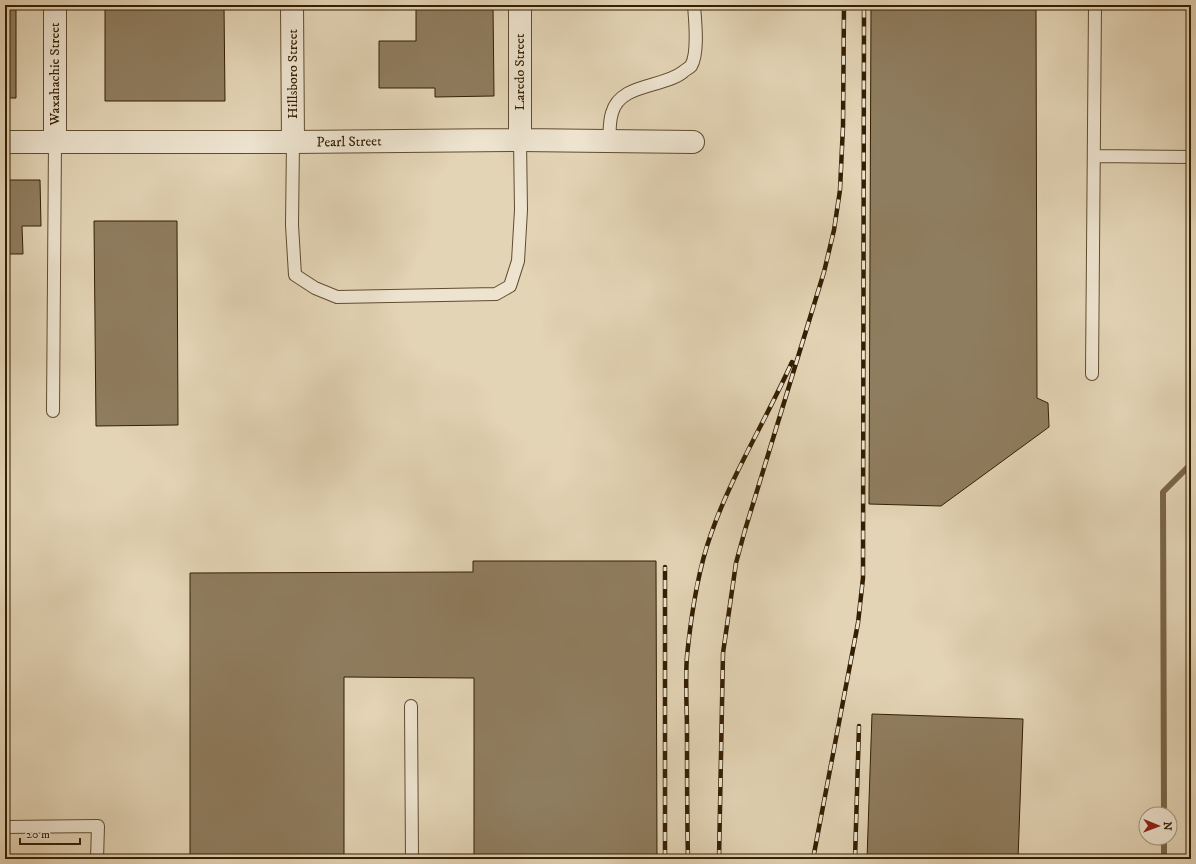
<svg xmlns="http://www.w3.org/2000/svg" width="1196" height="864" viewBox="0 0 1196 864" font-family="'IM FELL DW Pica',serif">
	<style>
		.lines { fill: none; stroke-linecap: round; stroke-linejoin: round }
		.stream { stroke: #7a6649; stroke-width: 6 }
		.building { fill: #8f7d5f; stroke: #341f02 }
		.lane-casing { stroke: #604c2f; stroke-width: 14 }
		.street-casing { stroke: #604c2f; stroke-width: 24 }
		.lane { stroke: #ede3cf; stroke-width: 12 }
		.street { stroke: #ede3cf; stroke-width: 22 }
		.rail-casing { stroke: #341f02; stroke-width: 4.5 }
		.rail { stroke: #ede3cf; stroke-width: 3; stroke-dasharray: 9; stroke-linecap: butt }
		.labels { text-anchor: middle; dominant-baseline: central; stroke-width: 4; stroke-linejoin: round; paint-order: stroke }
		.street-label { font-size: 14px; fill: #341f02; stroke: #ede3cf }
	</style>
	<rect width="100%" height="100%" fill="#e3d4b5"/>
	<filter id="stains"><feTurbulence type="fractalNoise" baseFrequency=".005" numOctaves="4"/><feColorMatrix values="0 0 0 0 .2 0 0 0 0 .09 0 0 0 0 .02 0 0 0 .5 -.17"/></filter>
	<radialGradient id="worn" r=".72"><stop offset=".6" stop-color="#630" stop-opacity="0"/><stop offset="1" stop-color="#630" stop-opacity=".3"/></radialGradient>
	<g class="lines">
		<path class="stream" d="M1164,814L1163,492L1191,464
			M1164,838V859"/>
	</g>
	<path class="building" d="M5,5H16V98H5Z
		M105,5H224L225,101H105Z
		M416,5H493L494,96L435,97V88H379V41H416Z
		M871,5H1036L1037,398L1048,403L1049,427L941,506L869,504Z
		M5,180H40L41,226H22L23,254H5Z
		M94,221H177L178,425L96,426Z
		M473,561H656L657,859H474V678L344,677V859H190V573L473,572Z
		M872,714L1023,719L1018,859H867Z"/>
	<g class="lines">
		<g class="lane-casing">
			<path id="lane" d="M609,141C610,132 609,122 612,113C620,83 663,88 683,72C685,70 689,68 691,66C699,53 695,20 694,5
				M293,142L292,225L295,275L315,288L337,297L496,294L510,286L518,261L521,210L520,140
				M1094,156L1191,157
				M1092,374L1095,5
				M53,411L55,142
				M411,706L412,859
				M5,827L98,826L97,859"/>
		</g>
		<g class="street-casing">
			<path id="street" d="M292,5L293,142
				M520,140V5
				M5,142H293L520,140L693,142
				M55,142V5"/>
		</g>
		<use href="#lane" class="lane"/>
		<use href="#street" class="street"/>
		<g class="rail-casing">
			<path id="rail" d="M665,859V567
				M688,859C687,817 687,774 687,732C687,707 685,681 687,656C691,616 697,573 711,534C732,474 766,420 792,362
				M719,859L723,653L736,563L745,530L824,272L834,230L840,190L843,126L844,5
				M813,859L858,623L863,578L864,5
				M855,859L859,726"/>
		</g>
		<use href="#rail" class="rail"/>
	</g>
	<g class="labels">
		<g class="street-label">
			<text transform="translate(520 72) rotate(-90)">Laredo Street</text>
			<text transform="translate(55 74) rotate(-90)">Waxahachie Street</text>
			<text transform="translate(293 74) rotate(-90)">Hillsboro Street</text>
			<text transform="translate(349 142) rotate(-1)">Pearl Street</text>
		</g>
	</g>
	<rect width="1196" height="864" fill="none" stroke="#e3d4b5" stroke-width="20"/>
	<rect x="6" y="6" width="1184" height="852" fill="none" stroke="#341f02" stroke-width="2"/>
	<rect x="10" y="10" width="1176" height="844" fill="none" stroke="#341f02"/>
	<g transform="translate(1158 826) rotate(91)"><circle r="19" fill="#ede3cf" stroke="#a3957d"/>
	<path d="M0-3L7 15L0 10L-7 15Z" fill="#8f2418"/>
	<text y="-6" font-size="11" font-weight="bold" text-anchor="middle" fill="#341f02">N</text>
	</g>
	<path d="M20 838v6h60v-6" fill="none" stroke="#341f02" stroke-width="2"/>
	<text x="26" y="838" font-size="12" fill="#341f02" stroke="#ede3cf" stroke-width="3" paint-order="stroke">20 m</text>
	<rect width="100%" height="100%" filter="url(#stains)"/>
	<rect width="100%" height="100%" fill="url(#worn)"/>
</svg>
